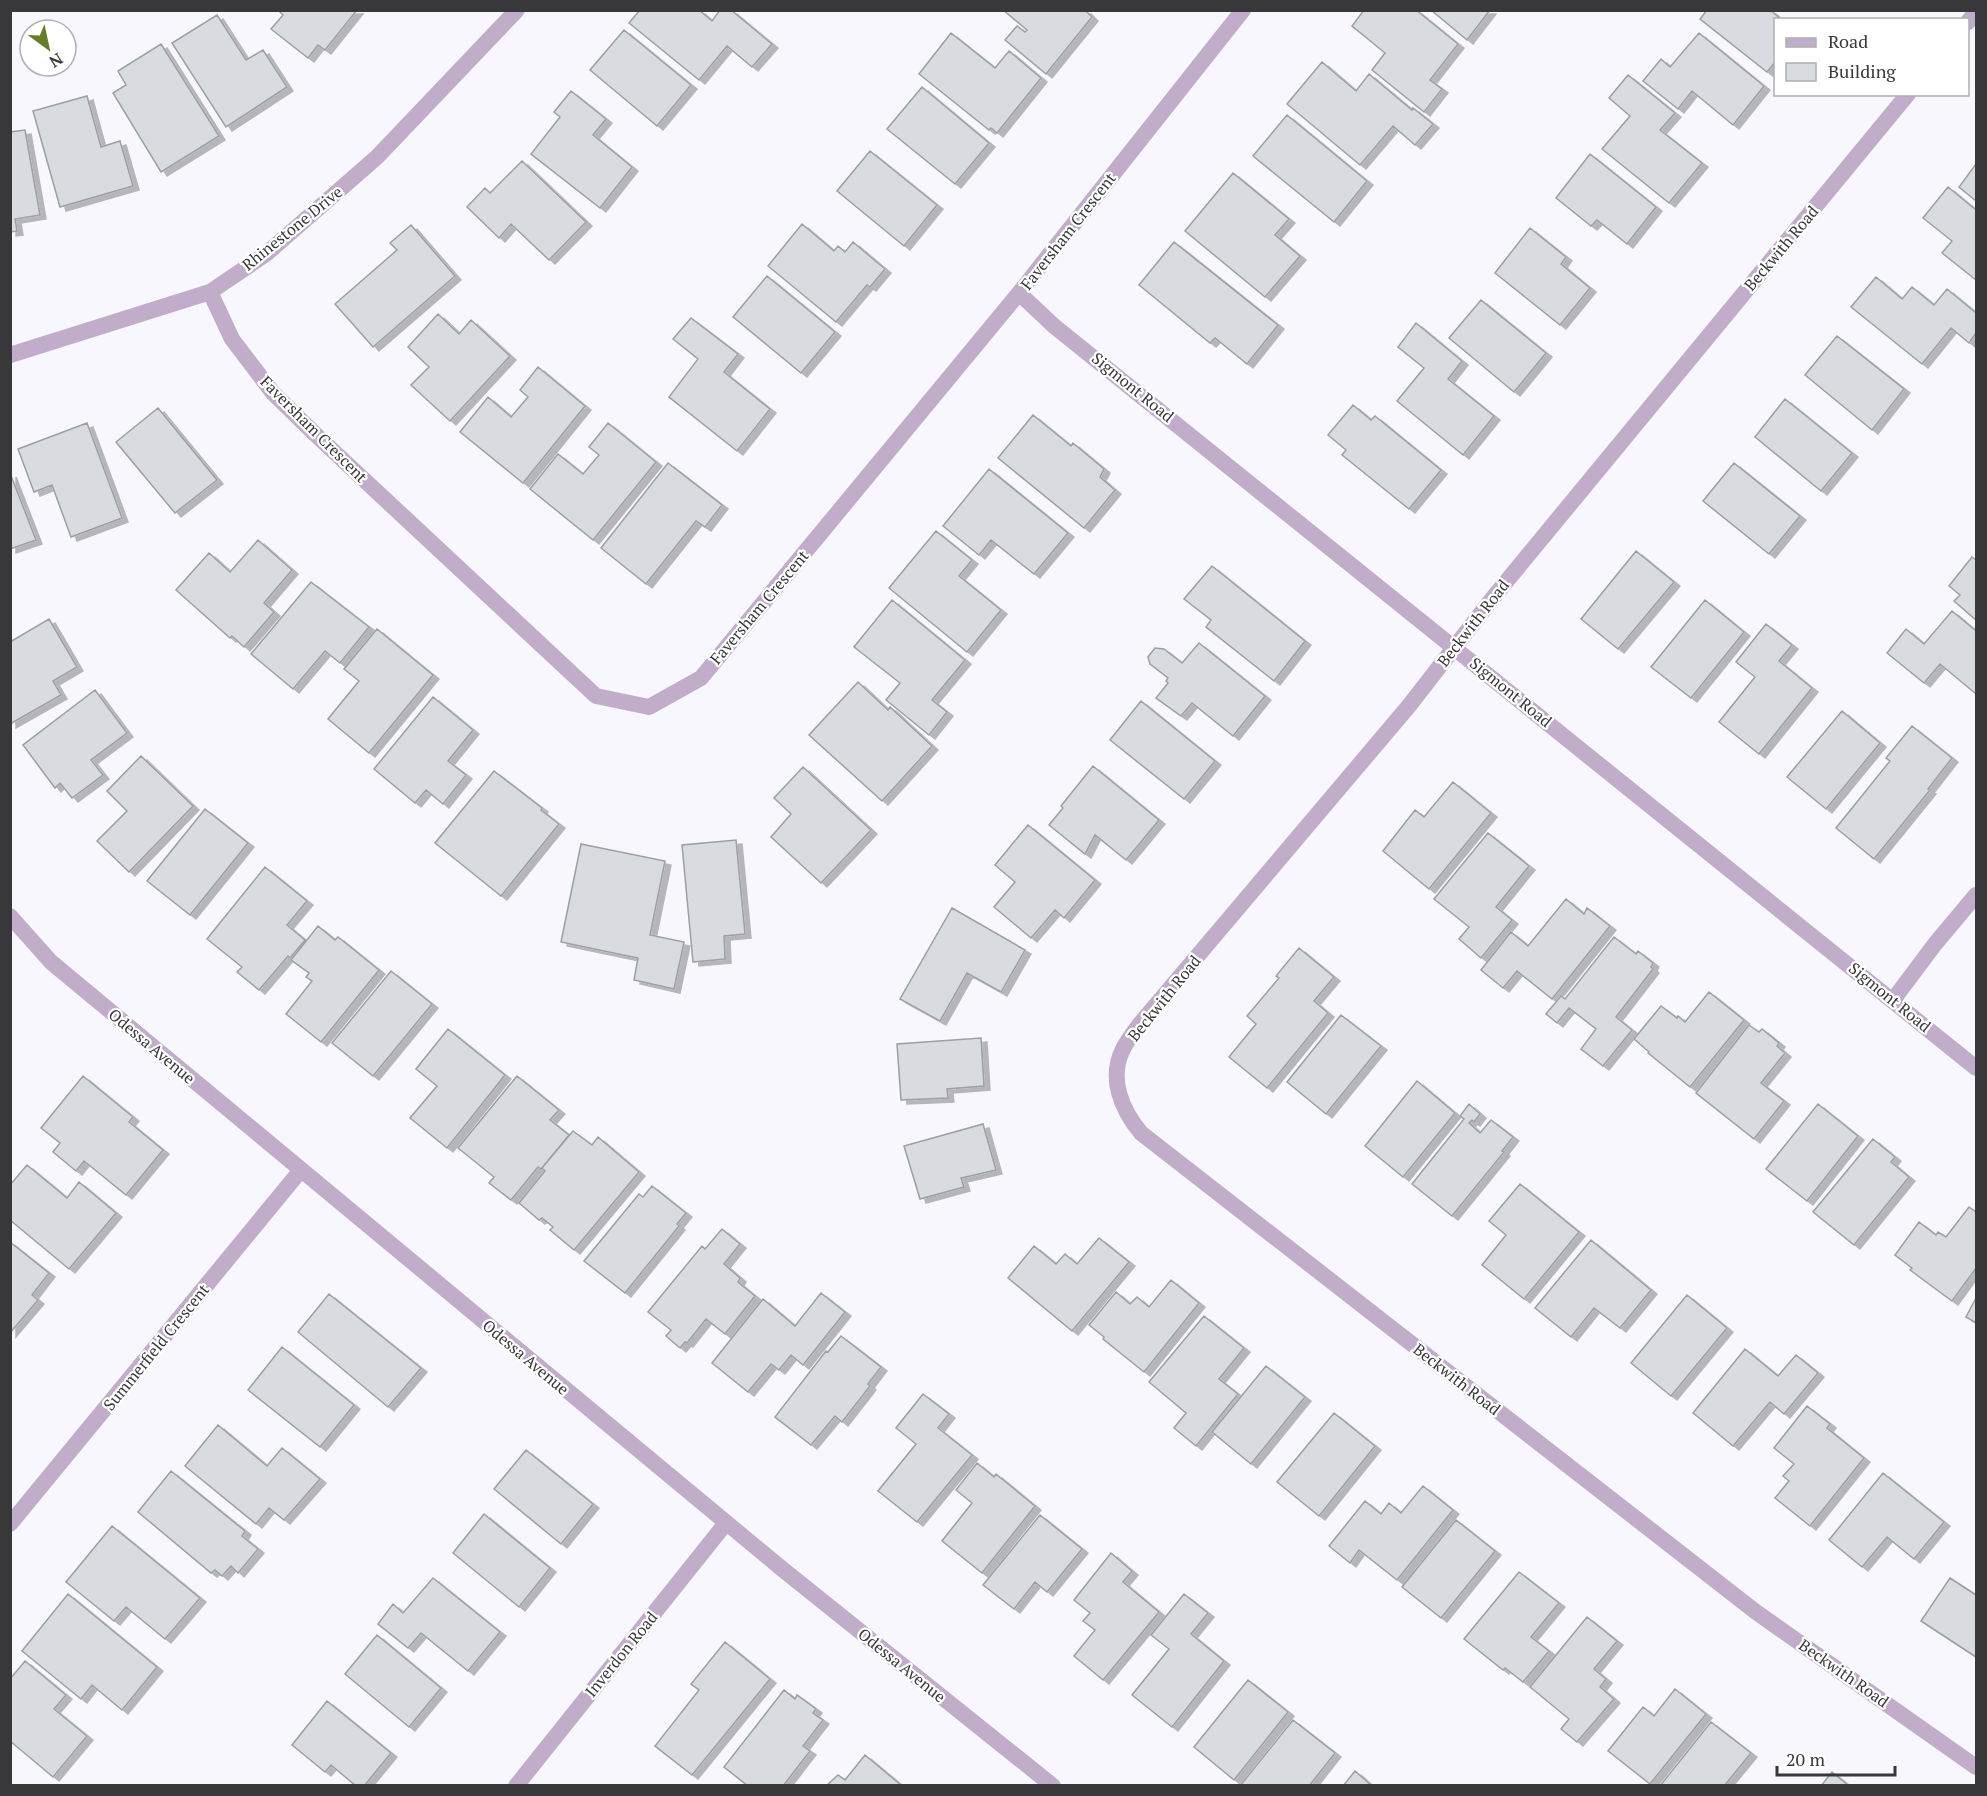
<svg xmlns="http://www.w3.org/2000/svg" width="1987" height="1796" viewBox="0 0 1987 1796" font-family="'PT Serif',serif">
	<style>
		.building { fill: #d8dce0; stroke: #9c9fa3; stroke-width: 1.5; filter: url(#shadow) }
		.lines { fill: none; stroke-linecap: round; stroke-linejoin: round }
		.minor { stroke: #c1adc9; stroke-width: 16 }
		.labels { text-anchor: middle; dominant-baseline: central; stroke-width: 4.5; stroke-linejoin: round; paint-order: stroke }
		.street-label { font-size: 16px; fill: #38383a; stroke: #fff }
	</style>
	<defs>
		<filter id="shadow"><feDropShadow dx="6" dy="4" stdDeviation="0" flood-color="#0004"/></filter>
	</defs>
	<rect width="100%" height="100%" fill="#f7f7fd"/>
	<path class="building" d="M278,10H357L325,50L318,45L308,58L271,29L283,15Z
		M640,10H699L712,21L720,10H731L772,44L752,67L727,46L699,80L629,23Z
		M1003,10H1085L1092,17L1046,74L1005,40L1017,26L1025,32L1027,30Z
		M1364,10H1416L1458,44L1430,80L1442,89L1424,112L1372,70L1385,53L1352,26Z
		M1431,10H1490L1467,40Z
		M1707,10H1770L1782,20H1776V61L1767,72L1700,19Z
		M217,15L246,60L263,50L287,87L226,127L172,43Z
		M624,30L691,85L657,126L590,70Z
		M951,33L995,68L1009,51L1041,78L997,133L991,128L989,130L919,74Z
		M1699,33L1764,86L1733,125L1692,91L1678,109L1643,81L1661,59L1670,67Z
		M161,44L219,136L161,172L113,93L126,85L118,71Z
		M1322,62L1356,91L1369,74L1412,110L1413,108L1433,124L1415,145L1393,126L1360,165L1287,104Z
		M1628,75L1675,113L1660,130L1702,163L1669,203L1602,149L1630,116L1609,98Z
		M922,87L989,143L955,184L887,129Z
		M571,91L606,119L593,135L632,167L600,208L531,154L560,117L554,112Z
		M87,96L101,147L120,141L133,186L60,207L33,111Z
		M1287,115L1367,181L1334,222L1253,156Z
		M25,130L40,215L15,219L17,231L10,232V132Z
		M870,151L937,205L904,246L837,191Z
		M1590,154L1656,207L1627,244L1597,220L1591,226L1556,198Z
		M522,161L586,222L549,260L511,224L499,238L467,207L485,188L490,193Z
		M1976,164V201L1959,187Z
		M1233,173L1289,219L1275,235L1300,256L1265,297L1185,231Z
		M1948,187L1976,210V280L1942,253L1952,241L1923,218Z
		M802,224L834,251L838,246L845,252L853,242L885,269L870,287L867,285L836,322L768,266Z
		M411,225L455,276L373,347L335,304L397,250L390,243Z
		M1530,228L1566,257L1561,264L1590,288L1560,325L1495,273Z
		M1174,242L1278,325L1247,364L1215,338L1210,343L1139,285Z
		M767,276L835,332L801,373L733,317Z
		M1876,277L1902,299L1912,287L1934,305L1947,289L1976,313V333L1969,343L1951,328L1922,364L1851,307Z
		M1481,300L1546,353L1514,392L1449,338Z
		M438,314L459,334L471,320L510,356L450,421L411,385L429,367L408,347Z
		M691,318L738,354L724,372L770,409L737,451L669,397L698,359L673,339Z
		M1416,323L1462,361L1448,379L1494,416L1463,455L1397,401L1424,368L1398,347Z
		M1837,336L1904,389L1872,430L1805,375Z
		M538,367L585,406L523,483L460,432L488,397L511,417L528,397L520,390Z
		M1785,399L1852,453L1821,491L1755,437Z
		M1353,405L1371,420L1375,416L1441,470L1409,509L1342,455L1346,450L1328,435Z
		M158,408L217,480L175,513L116,442Z
		M1033,415L1071,446L1073,443L1104,469L1100,477L1115,490L1084,528L998,458Z
		M87,423L122,518L71,537L52,485L34,492L18,449Z
		M608,423L656,462L593,540L530,489L558,454L583,474L599,455L589,447Z
		M668,463L722,505L705,527L696,521L646,584L601,548Z
		M1734,463L1800,516L1769,554L1703,501Z
		M989,469L1068,533L1034,574L991,540L979,555L943,526Z
		M10,473L36,540L10,549Z
		M936,531L972,560L959,576L1001,610L967,652L889,588Z
		M258,540L292,570L264,603L274,612L244,647L232,636L230,638L176,590L209,553L230,572Z
		M1636,551L1674,582L1618,649L1581,619Z
		M1972,557L1976,560V620L1954,601L1960,595L1949,586Z
		M1212,566L1305,641L1274,681L1206,627L1211,620L1184,599Z
		M311,582L369,627L340,663L325,651L293,689L251,654Z
		M892,600L965,660L932,700L947,712L929,735L886,700L900,683L854,647Z
		M1705,600L1744,632L1691,698L1651,667Z
		M1952,611L1976,631V694L1940,664L1924,683L1887,653L1906,629L1924,644Z
		M49,619L77,667L53,681L61,695L10,724V642Z
		M1766,624L1792,645L1779,661L1812,688L1759,754L1719,722L1755,677L1736,662Z
		M377,629L433,675L369,753L328,719L359,681L344,669Z
		M1199,643L1265,696L1233,736L1192,703L1181,716L1156,698L1168,683L1166,681L1168,678L1150,664L1148,657L1155,648L1164,649L1182,663Z
		M858,682L888,710L890,707L932,746L882,801L809,735Z
		M95,690L127,733L91,760L103,775L72,798L60,783L55,788L23,745Z
		M433,697L473,730L448,761L466,775L443,804L426,790L415,803L374,769Z
		M1141,701L1215,761L1184,799L1110,740Z
		M1842,711L1880,743L1826,809L1787,777Z
		M1912,726L1952,758L1928,789L1930,790L1874,859L1836,828L1890,761L1886,758Z
		M141,756L193,806L129,872L97,841L127,811L107,791Z
		M1093,766L1159,820L1126,860L1095,835L1085,854L1049,825L1063,808L1061,806Z
		M803,767L871,830L821,883L771,837L791,814L774,798Z
		M494,771L542,808L541,810L559,824L501,896L435,843Z
		M1453,782L1491,813L1429,889L1383,851L1415,810L1424,817Z
		M205,809L248,843L190,915L147,881Z
		M1028,825L1095,880L1064,918L1055,910L1031,938L994,907L1015,882L995,865Z
		M1488,833L1529,866L1496,907L1512,920L1481,958L1459,939L1469,927L1434,899Z
		M736,840L745,934L724,936L725,959L693,962L682,845Z
		M581,844L665,861L650,935L684,942L674,989L634,980L638,958L561,942Z
		M265,867L307,901L287,925L305,940L290,958L288,956L259,990L237,972L242,967L207,939Z
		M1566,899L1584,914L1587,908L1610,926L1552,999L1517,971L1503,988L1481,970L1511,932L1528,946Z
		M952,908L1025,950L1001,992L967,973L940,1021L900,999Z
		M318,926L335,940L338,937L379,970L321,1042L286,1014L312,981L306,977L309,973L291,960Z
		M1614,937L1636,954L1638,951L1653,963L1651,967L1653,969L1616,1017L1632,1030L1603,1066L1581,1049L1596,1029L1569,1008L1557,1023L1546,1014L1561,996L1565,999Z
		M1299,948L1334,977L1314,1001L1328,1013L1267,1088L1229,1057L1256,1024L1247,1016L1279,978L1276,976Z
		M391,971L432,1004L373,1076L332,1043Z
		M1709,992L1744,1020L1690,1087L1648,1053L1649,1052L1634,1039L1661,1006L1677,1018L1678,1016L1685,1022Z
		M1341,1015L1381,1046L1326,1114L1287,1082Z
		M1749,1025L1759,1032L1762,1029L1779,1043L1777,1046L1785,1053L1761,1083L1784,1101L1754,1139L1696,1093Z
		M448,1029L505,1075L447,1148L410,1118L437,1086L416,1069Z
		M981,1038L984,1086L947,1089L948,1098L901,1100L897,1044Z
		M83,1076L133,1117L129,1122L163,1150L126,1195L84,1161L76,1171L53,1152L60,1143L41,1128Z
		M517,1076L559,1110L550,1120L569,1135L541,1169L538,1167L511,1200L489,1183L494,1177L458,1148Z
		M1417,1081L1455,1113L1403,1177L1365,1146Z
		M1469,1104L1480,1114L1474,1122L1472,1120L1469,1123L1480,1133L1491,1120L1513,1137L1502,1151L1504,1152L1452,1216L1412,1184L1464,1119L1460,1116Z
		M1818,1104L1858,1136L1807,1201L1766,1169Z
		M983,1124L996,1170L961,1178L964,1187L920,1199L904,1146Z
		M573,1131L592,1145L598,1137L639,1172L574,1250L550,1230L553,1227L542,1218L539,1220L519,1203L545,1171L542,1168Z
		M1873,1139L1895,1157L1891,1162L1909,1177L1854,1245L1813,1212Z
		M27,1165L67,1198L79,1182L116,1213L69,1269L10,1220V1185Z
		M1520,1184L1579,1232L1524,1299L1482,1265L1506,1235L1489,1221Z
		M652,1186L686,1213L677,1224L679,1226L625,1293L584,1261L639,1194L643,1197Z
		M1969,1207L1976,1212V1268L1952,1301L1910,1270L1912,1268L1895,1255L1919,1222L1936,1235L1938,1232L1946,1237Z
		M722,1229L740,1244L724,1264L740,1278L738,1282L755,1296L725,1334L706,1319L687,1343L685,1342L680,1348L666,1336L671,1330L648,1312L702,1246L705,1249Z
		M1099,1238L1129,1262L1072,1331L1008,1278L1034,1246L1056,1264L1065,1254L1077,1264Z
		M1591,1240L1651,1290L1620,1328L1594,1308L1571,1337L1535,1308Z
		M10,1242L49,1273L32,1295L38,1300L10,1333Z
		M1171,1280L1199,1303L1144,1372L1103,1339L1104,1337L1089,1325L1116,1292L1130,1304L1137,1297L1149,1307Z
		M821,1293L845,1312L803,1365L791,1355L779,1370L771,1364L748,1392L712,1363L763,1299L795,1326Z
		M329,1294L421,1368L388,1407L298,1332Z
		M1687,1295L1727,1328L1671,1396L1631,1363Z
		M1976,1298V1323L1966,1317Z
		M1204,1316L1244,1348L1219,1379L1238,1394L1196,1446L1174,1428L1186,1413L1149,1382Z
		M841,1336L881,1367L868,1384L870,1386L842,1422L835,1416L811,1445L775,1417L826,1351L828,1352Z
		M282,1347L354,1405L320,1447L248,1390Z
		M1745,1349L1778,1376L1796,1355L1818,1373L1784,1414L1770,1402L1733,1446L1693,1413Z
		M1266,1366L1305,1397L1251,1464L1212,1432Z
		M923,1394L949,1414L938,1428L972,1455L917,1522L878,1491L916,1444L896,1428Z
		M1807,1406L1830,1424L1827,1428L1864,1458L1810,1526L1775,1498L1789,1481L1783,1476L1794,1464L1774,1448Z
		M1334,1413L1375,1446L1319,1516L1277,1482Z
		M218,1425L267,1466L282,1448L320,1479L284,1520L269,1508L256,1524L185,1466Z
		M526,1450L593,1504L561,1544L494,1489Z
		M977,1463L994,1477L996,1474L1035,1506L982,1573L942,1541L972,1503L956,1490Z
		M171,1471L245,1531L242,1536L258,1549L238,1573L231,1566L222,1576L215,1570L211,1573L138,1512Z
		M1883,1473L1944,1522L1914,1559L1887,1537L1862,1567L1829,1540Z
		M1423,1486L1453,1510L1397,1580L1359,1550L1350,1563L1329,1546L1365,1501L1381,1514L1389,1503L1401,1513Z
		M484,1514L550,1568L519,1607L453,1553Z
		M1040,1515L1082,1549L1047,1592L1035,1582L1014,1609L983,1585Z
		M1456,1520L1495,1551L1441,1618L1402,1587Z
		M112,1526L200,1598L165,1639L126,1607L114,1621L66,1582Z
		M1111,1553L1132,1571L1123,1582L1159,1612L1103,1680L1074,1656L1095,1630L1083,1621L1090,1613L1074,1600Z
		M1519,1572L1559,1603L1531,1637L1549,1651L1523,1682L1505,1668L1503,1670L1464,1639Z
		M433,1578L500,1632L468,1671L421,1633L408,1648L378,1624L393,1604L403,1613Z
		M1950,1578L1976,1595V1657L1921,1621Z
		M68,1594L157,1667L122,1710L92,1685L81,1699L22,1651Z
		M1184,1594L1208,1613L1191,1634L1224,1661L1172,1727L1132,1695L1169,1649L1151,1635Z
		M1587,1617L1617,1641L1594,1669L1606,1679L1600,1687L1614,1699L1577,1742L1561,1729L1569,1719L1530,1687Z
		M377,1635L441,1688L409,1727L345,1674Z
		M725,1642L770,1679L692,1775L655,1746L699,1690L691,1684Z
		M25,1661L66,1695L54,1709L87,1736L53,1777L10,1741V1679Z
		M1248,1680L1288,1712L1234,1780L1194,1747Z
		M1675,1689L1706,1714L1650,1784L1608,1751L1643,1707L1654,1716Z
		M784,1690L795,1699L797,1695L816,1709L813,1713L823,1720L803,1746L810,1751L783,1786H748L724,1767Z
		M327,1701L391,1753L364,1786H356L331,1765L325,1772L292,1745Z
		M1293,1720L1335,1753L1309,1786H1240Z
		M1711,1722L1751,1753L1724,1786H1660Z
		M865,1755L902,1786H826L838,1775L845,1780Z
		M1355,1771L1372,1786H1343Z
		M1832,1772L1849,1786H1821Z"/>
	<g class="lines">
		<path class="minor" d="M1968,22L1976,11
			M1908,94L1496,594L1408,707L1139,1025C1133,1033 1127,1041 1123,1049C1108,1079 1122,1110 1141,1133L1756,1612L1976,1767
			M210,292L232,339L273,393L315,434L596,696L649,707L701,678L1019,293L1243,10
			M1019,293L1054,326L1976,1068
			M10,355L210,292L266,254L377,157L517,10
			M10,916L51,962L781,1568L1053,1786
			M1893,1000L1935,944L1976,895
			M10,1524L301,1170
			M516,1786L726,1523"/>
	</g>
	<g class="labels">
		<g class="street-label">
			<text transform="translate(292 228) rotate(-39)">Rhinestone Drive</text>
			<text transform="translate(1068 231) rotate(-52)">Faversham Crescent</text>
			<text transform="translate(1781 248) rotate(-50)">Beckwith Road</text>
			<text transform="translate(1133 387) rotate(39)">Sigmont Road</text>
			<text transform="translate(314 429) rotate(45)">Faversham Crescent</text>
			<text transform="translate(759 607) rotate(-50)">Faversham Crescent</text>
			<text transform="translate(1473 623) rotate(-52)">Beckwith Road</text>
			<text transform="translate(1511 692) rotate(39)">Sigmont Road</text>
			<text transform="translate(1890 997) rotate(39)">Sigmont Road</text>
			<text transform="translate(1164 998) rotate(-51)">Beckwith Road</text>
			<text transform="translate(152 1046) rotate(40)">Odessa Avenue</text>
			<text transform="translate(156 1347) rotate(-51)">Summerfield Crescent</text>
			<text transform="translate(526 1357) rotate(40)">Odessa Avenue</text>
			<text transform="translate(1457 1379) rotate(38)">Beckwith Road</text>
			<text transform="translate(621 1654) rotate(-51)">Inverdon Road</text>
			<text transform="translate(902 1665) rotate(39)">Odessa Avenue</text>
			<text transform="translate(1844 1673) rotate(35)">Beckwith Road</text>
		</g>
	</g>
	<rect width="1987" height="1796" fill="none" stroke="#38383a" stroke-width="24"/>
	<rect x="1774" y="18" width="195" height="78" fill="#ffffff" stroke="#afafb0" stroke-width="1.5"/>
	<rect x="1786" y="38" width="30" height="9" fill="#c1adc9" stroke="#afafb0" stroke-width="1.5"/>
	<text x="1828" y="48" font-size="18" fill="#38383a">Road</text>
	<rect x="1786" y="63" width="30" height="18" fill="#d8dce0" stroke="#afafb0" stroke-width="1.5"/>
	<text x="1828" y="78" font-size="18" fill="#38383a">Building</text>
	<g transform="translate(48 48) rotate(147)"><circle r="28" fill="#ffffff" stroke="#afafb0" stroke-width="1.5"/>
	<path d="M0-4.5L10 22L0 15L-10 22Z" fill="#677d2e"/>
	<text y="-9" font-size="16" font-weight="bold" text-anchor="middle" fill="#38383a">N</text>
	</g>
	<path d="M1777 1766v9h118v-9" fill="none" stroke="#38383a" stroke-width="3"/>
	<text x="1786" y="1766" font-size="18" fill="#38383a" stroke="#ffffff" stroke-width="4.5" paint-order="stroke">20 m</text>
</svg>
